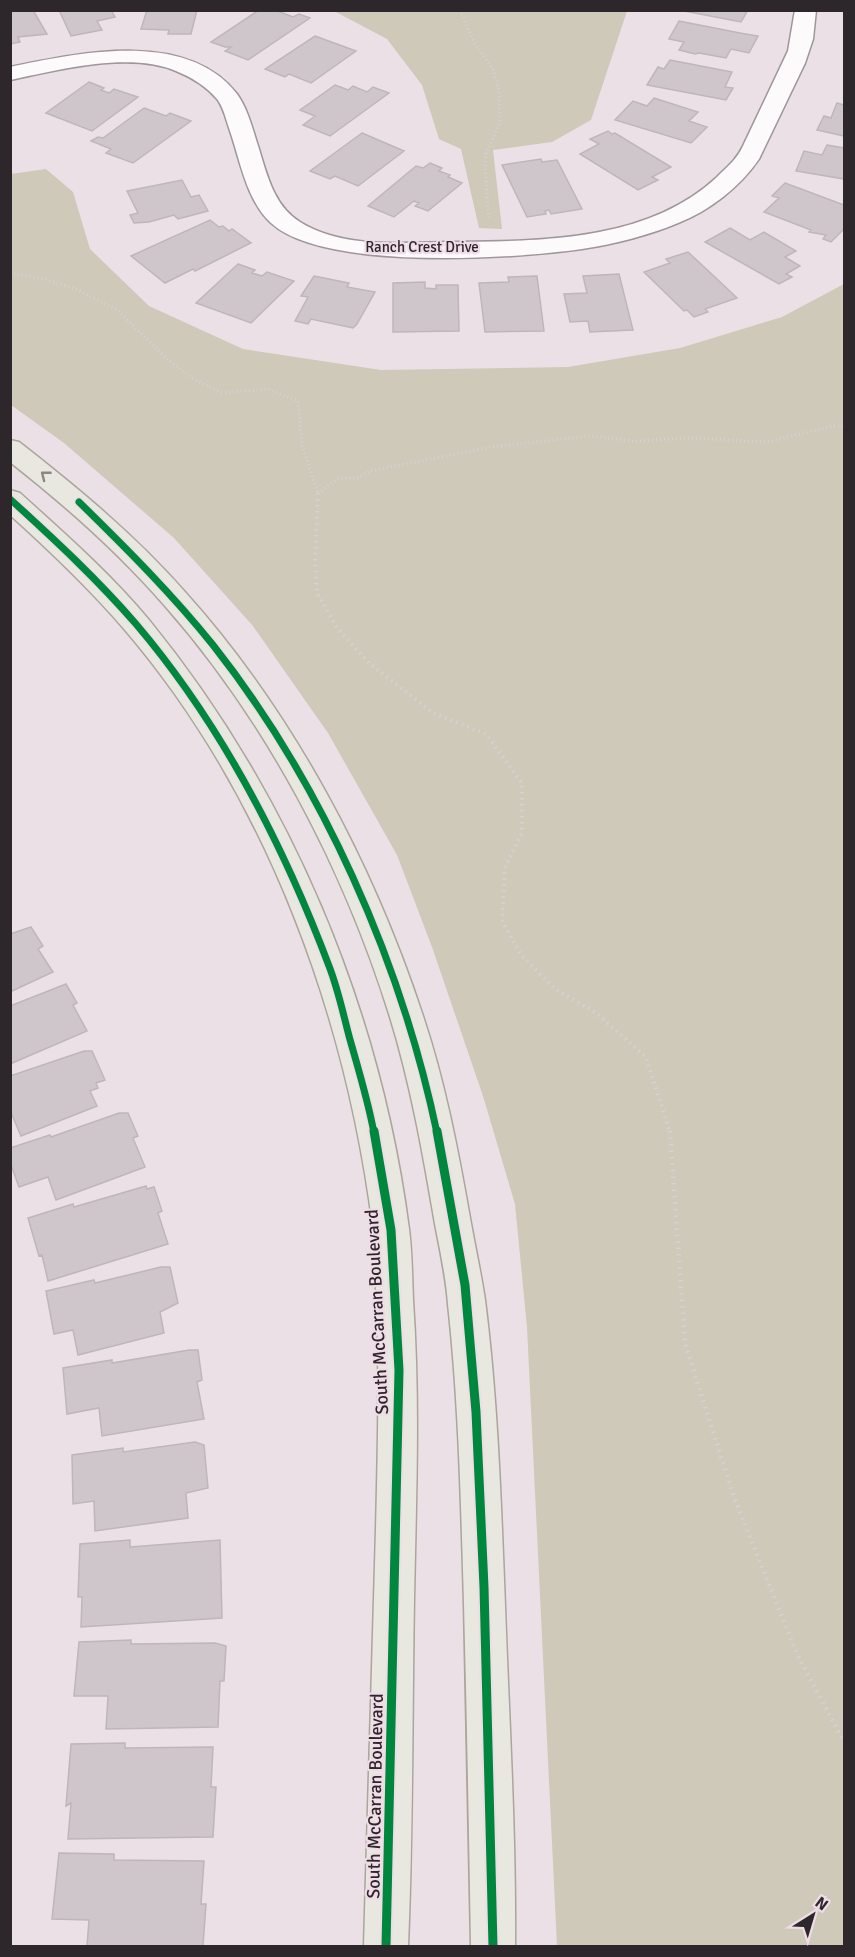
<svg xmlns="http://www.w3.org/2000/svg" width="855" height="1957" viewBox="0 0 855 1957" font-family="Signika,sans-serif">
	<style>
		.green { fill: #cec9b9 }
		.building { fill: #cec6ca; stroke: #beb6ba; stroke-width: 1.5 }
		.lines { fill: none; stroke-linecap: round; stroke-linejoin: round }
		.minor-casing { stroke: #9f969b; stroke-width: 3 }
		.primary-casing { stroke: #aba59c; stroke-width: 3 }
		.path-far2 { stroke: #d4d2d3; stroke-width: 3; stroke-dasharray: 1 3; stroke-linecap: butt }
		.path-far1 { stroke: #d4d2d3; stroke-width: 4; stroke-dasharray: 1.5 4.5; stroke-linecap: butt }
		.path { stroke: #d4d2d3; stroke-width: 4.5; stroke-dasharray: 1.5 5; stroke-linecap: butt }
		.minor { fill: #fcfafb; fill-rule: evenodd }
		.primary { fill: #e8e7e0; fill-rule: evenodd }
		.cycleway-far1-casing { stroke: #efdce6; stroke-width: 10 }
		.cycleway-casing { stroke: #efdce6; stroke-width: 13 }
		.cycleway-far1 { stroke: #00873e; stroke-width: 7 }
		.cycleway { stroke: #00873e; stroke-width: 9 }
		.oneway { stroke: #8a8685 }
		.labels { text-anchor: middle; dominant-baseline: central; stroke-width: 4.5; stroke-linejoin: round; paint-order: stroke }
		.far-street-label { font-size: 15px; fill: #2d262a; stroke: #efdce6 }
		.street-label { font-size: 18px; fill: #2d262a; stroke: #efdce6 }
	</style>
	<rect width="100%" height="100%" fill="#ebe0e6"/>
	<path class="green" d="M334,11L627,10V11L591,120L552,142L493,150L502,229L479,228L461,149L439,139L422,85L387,39Z
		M46,169L73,192L90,249L149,306L243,349L381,370L568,367L680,348L782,317L844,284V1946H557L527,1327L515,1204L483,1096L432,947L397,855L328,733L253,626L174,538L64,443L11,405V174Z"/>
	<path class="building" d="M10,10H33L47,34L18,37L20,42L10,44Z
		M59,10H111L115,17L97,21L102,30L71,36Z
		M147,10H197L191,34H168L169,30L141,29Z
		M259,10H275L293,17L299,14L310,18L248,60L225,51L231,47H225L211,42Z
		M679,10H748L741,22Z
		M679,21L740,33L758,36L749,53L731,49L726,58L699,53L695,54L679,50L684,42L669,39Z
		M315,36L356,51L311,83L289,74L285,77L265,69Z
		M670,60L732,72L725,87L733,88L726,100L647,85L658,67L664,69Z
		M89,82L104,88L101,90L109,93L114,89L138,97L92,131L46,113Z
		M335,85L348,90L353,86L367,92L373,87L389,93L330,136L303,125L315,116L300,110Z
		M654,98L698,112L689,121L707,127L691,143L615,120L633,101L647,106Z
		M837,103L844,105V136L817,130L824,116L831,118Z
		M144,108L166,116L170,113L191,121L133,163L106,153L111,149L91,141L98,137L103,138Z
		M608,131L612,134L615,133L671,167L652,177L658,180L638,190L580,154L599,144L590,139Z
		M362,133L404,151L358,186L335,176L330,179L310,171Z
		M827,145L844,148V179L796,171L804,151L822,155Z
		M541,159L542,162L557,160L582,209L551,214L549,210L545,211L546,214L527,217L502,165Z
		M430,163L442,168L439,171L450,175L448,177L462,183L428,211L415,206L419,203L414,201L394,217L368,206L416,166L423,168Z
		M182,180L191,197L199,195L208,211L178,219L174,215L149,222L134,223L130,215L138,213L127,191Z
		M785,183L844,205V229L831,242L823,239L826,235L809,232L811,230L764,212L779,198L772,196Z
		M210,220L219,227L223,226L229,231L232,229L251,243L195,271L193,269L165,283L131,256Z
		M730,228L750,240L764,232L796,251L785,257L800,266L786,274L792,277L779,284L705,242Z
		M688,252L717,279L737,298L705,309L708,312L694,317L687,310L684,311L644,272L670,263L666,259Z
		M238,264L255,270L252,273L262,276L267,272L294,281L251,323L196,303Z
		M619,274L633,330L590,332L588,321L570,322L564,294L587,293L583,276Z
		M314,276L349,283L347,287L375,292L357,324L353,328L311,319L308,324L295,321L308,297L301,296Z
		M537,276L544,331L485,332L479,283L509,282L508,277Z
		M425,282V288L436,289V285H458L459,331L393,332V283Z
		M31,927L43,946L38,949L53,972L10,992V934Z
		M66,984L77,1003L73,1005L87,1031L10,1064V1006Z
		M84,1051H92L105,1080L96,1083L98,1088L90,1091L97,1106L21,1136L12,1115L10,1116V1076Z
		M119,1113H128L138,1136L133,1138L145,1167L56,1200L48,1177L19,1187L10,1162V1148L50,1135L51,1137Z
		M146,1186L147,1189L154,1187L162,1211L158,1213L168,1244L48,1281L42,1255L39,1256L28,1218L73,1204L74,1207Z
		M161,1267H170L178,1303L160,1312L164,1333L78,1355L73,1330L54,1334L46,1291L94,1280L95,1283Z
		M189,1350H198L202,1380L197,1382L204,1419L102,1436L99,1408L67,1414L63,1368L112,1360V1363Z
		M195,1442L204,1445L208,1488L186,1493L188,1518L95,1531L94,1501L73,1504L72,1455L123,1448V1452Z
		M130,1540V1547L220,1540L222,1618L81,1627L82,1597H78L80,1544Z
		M131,1640V1644L215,1643L226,1646L224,1681H220L218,1727L106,1729L108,1696H74L79,1642Z
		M125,1743V1748L213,1747L211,1787H216L213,1837L68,1839L71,1803L66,1806L71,1744Z
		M59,1853L114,1854V1860L204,1861L201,1904H206L203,1946H87L89,1920L52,1919Z"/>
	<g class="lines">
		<g class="minor-casing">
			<path id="minor" d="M795,10H816L813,39L805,63L759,159C740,187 709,211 678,223C647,236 614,244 582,249C513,259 323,271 271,223C246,200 240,159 229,128C226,119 223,106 217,99C206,86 191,77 176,71C130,51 58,70 10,80V67C78,53 187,29 237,94C248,109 253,131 259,149C267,175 274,206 300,222C342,248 399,243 446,242C537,241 646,243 717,177C727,167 737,159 743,146L788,51Z"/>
		</g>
		<g class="primary-casing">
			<path id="primary" d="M10,440L19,442C78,488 136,536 185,592C293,712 373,864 423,1016C445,1082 458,1150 470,1218C475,1246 481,1273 485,1300C498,1402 501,1504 505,1606C509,1720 516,1833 515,1946H471C469,1832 467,1718 464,1604C461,1504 459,1404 448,1304C446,1277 440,1250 435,1224C423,1154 411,1085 390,1017C344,869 268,723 165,606C119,553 66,506 10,462Z
				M10,490L20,493C64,533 110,573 149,620C290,793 380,1007 409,1229C412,1252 412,1276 413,1300C420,1400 416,1499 414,1599C412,1715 413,1831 408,1946H364C368,1807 372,1668 376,1529C378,1449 380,1370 376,1290C375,1269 375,1248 373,1228C346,1014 266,795 125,630C89,588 50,551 10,515Z"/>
		</g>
		<path class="path-far2" d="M460,10L474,43L493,69L499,90L500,123L486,153L485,166L489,220
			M10,273L44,279L76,289L116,309L166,358L192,378L222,393L267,389L298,401L302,445L318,494
			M318,493L339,478H358L370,471L491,447L590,436L635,441L689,438L767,442L833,426L844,427"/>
		<path class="path-far1" d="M318,493L315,561L317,593L337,628L369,663L433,713L486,734L522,783V833L505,868L502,920L521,955L554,988L596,1013L646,1057L670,1133"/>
		<path class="path" d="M670,1131L685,1343L734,1497L796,1652L844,1742"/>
		<use href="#minor" class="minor"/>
		<use href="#primary" class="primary"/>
		<g class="cycleway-far1-casing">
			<path id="cycleway-far1" d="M10,499C54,539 97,579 136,624C221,724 283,844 329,966C338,989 343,1013 349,1036C358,1068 368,1100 374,1133
				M79,502C126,548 172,594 213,645C322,783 401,961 437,1133"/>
		</g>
		<g class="cycleway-casing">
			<path id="cycleway" d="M374,1131L391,1230L399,1370L386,1946
				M437,1131L465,1285L476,1412L484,1587L493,1946"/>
		</g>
		<use href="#cycleway-far1" class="cycleway-far1"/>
		<use href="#cycleway" class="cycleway"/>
	</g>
	<defs><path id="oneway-chevron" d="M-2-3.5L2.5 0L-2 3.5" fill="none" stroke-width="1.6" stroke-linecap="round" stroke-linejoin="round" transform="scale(1.5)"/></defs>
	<use class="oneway" href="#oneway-chevron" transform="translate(45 475) rotate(-142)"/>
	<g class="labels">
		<g class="far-street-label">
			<text x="422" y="247">Ranch Crest Drive</text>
		</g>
		<g class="street-label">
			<text transform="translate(377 1312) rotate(-93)">South McCarran Boulevard</text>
			<text transform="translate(375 1796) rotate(-89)">South McCarran Boulevard</text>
		</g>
	</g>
	<rect width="855" height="1957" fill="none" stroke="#2d262a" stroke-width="24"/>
	<g transform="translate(813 1915) rotate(37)" stroke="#efdce6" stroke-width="4.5" paint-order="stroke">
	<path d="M0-4.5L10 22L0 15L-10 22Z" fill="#2d262a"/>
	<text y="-9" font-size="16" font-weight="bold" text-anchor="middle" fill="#2d262a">N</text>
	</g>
</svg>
